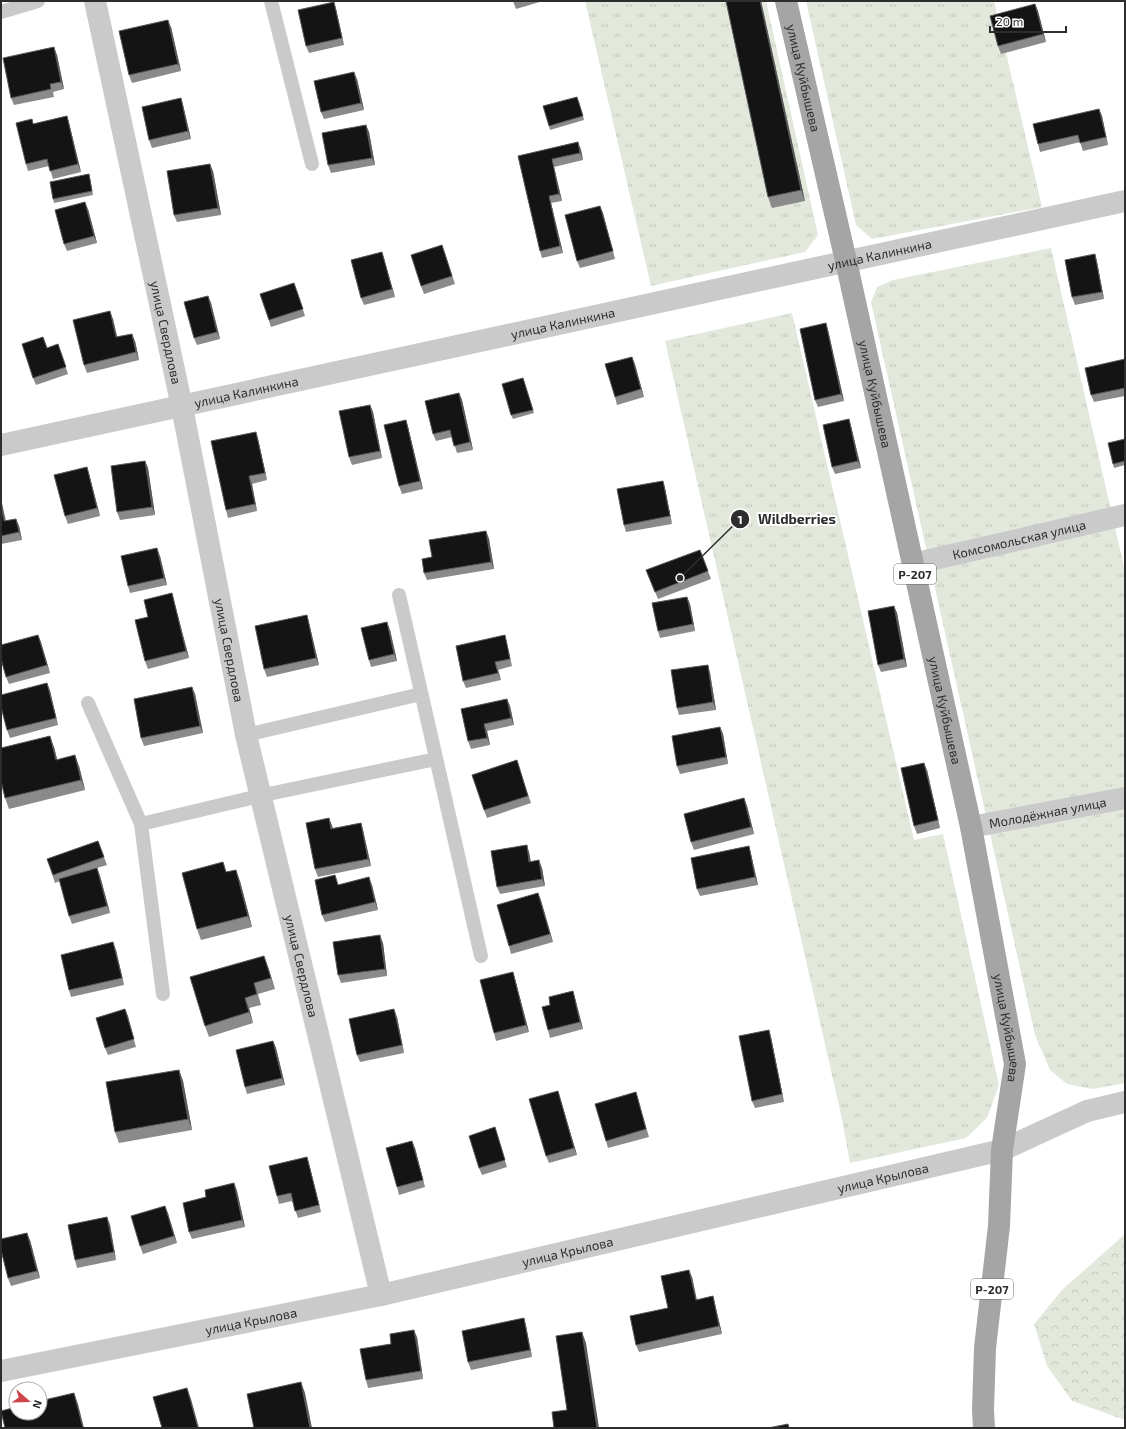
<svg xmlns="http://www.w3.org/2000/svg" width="1126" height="1429" viewBox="0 0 1126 1429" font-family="'Exo 2',sans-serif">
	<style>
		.grass { fill: url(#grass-tufts) }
		.forest { fill: url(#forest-crowns) }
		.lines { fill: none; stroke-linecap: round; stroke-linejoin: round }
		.lane { stroke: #cacaca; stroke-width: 14 }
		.street { stroke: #cacaca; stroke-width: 22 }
		.primary { stroke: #a5a5a5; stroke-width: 22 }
		.wall { fill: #8a8a8a }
		.shaded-wall { fill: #5a5a5a }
		.building { fill: #141414; stroke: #5a5a5a }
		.labels { text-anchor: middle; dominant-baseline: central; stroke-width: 4; stroke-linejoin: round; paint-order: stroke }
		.shield { fill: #fff; stroke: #6c6c6c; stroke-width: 1 }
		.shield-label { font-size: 12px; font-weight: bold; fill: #2d2d2d }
		.street-label { font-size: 13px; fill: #2d2d2d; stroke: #fff }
		.leader { fill: none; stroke: #2d2d2d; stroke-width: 1.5 }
		.callout-dot { fill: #2d2d2d; stroke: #fff; stroke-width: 1.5 }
		.mark-label { font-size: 12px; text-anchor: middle; font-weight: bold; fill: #fff }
		.callout-label { font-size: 14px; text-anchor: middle; font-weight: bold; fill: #2d2d2d; stroke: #fff; stroke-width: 4; stroke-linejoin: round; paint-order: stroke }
	</style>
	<defs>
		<pattern id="grass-tufts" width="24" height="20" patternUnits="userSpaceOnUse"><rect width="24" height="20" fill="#e2e9dc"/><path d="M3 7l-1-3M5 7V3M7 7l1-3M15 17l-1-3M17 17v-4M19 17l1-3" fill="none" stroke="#c2c8bd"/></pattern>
		<pattern id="forest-crowns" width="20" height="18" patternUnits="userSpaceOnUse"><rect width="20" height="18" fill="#e2e9dc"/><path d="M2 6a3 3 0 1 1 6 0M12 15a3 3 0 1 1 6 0" fill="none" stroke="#c2c8bd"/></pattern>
	</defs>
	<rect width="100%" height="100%" fill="#fff"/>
	<path class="grass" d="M585,1H766L818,235L805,252L651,286Z
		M806,1H994L1042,207L872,239L856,225Z
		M1051,248L1125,571V1083L1093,1089L1067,1084L1050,1070L1035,1035L871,302L877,287L893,280Z
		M792,313L914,840L943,834L999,1085L987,1118L966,1138L850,1163L842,1119L665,341Z"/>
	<path class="forest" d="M1125,1234V1420L1072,1401L1047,1366L1034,1324L1063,1289Z"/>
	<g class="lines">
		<path class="lane" d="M271,1L312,164
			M1,12L38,1
			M399,595L481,956
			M88,703L141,824L163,994
			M246,735L421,694
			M141,824L259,796L436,759"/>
		<g class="street">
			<path id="s1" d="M95,1L182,407L246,735L381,1295"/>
			<path id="s2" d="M1,445L1125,201"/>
			<path id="s3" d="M913,564L1125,515"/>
			<path id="s4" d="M971,827L1125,798"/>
			<path id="s5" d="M1,1371L381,1295L1002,1150L1087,1111L1125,1102"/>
		</g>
		<path class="primary" id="s6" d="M786,1L846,261L971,827L1015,1064L1002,1150L999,1226L985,1348L983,1410L984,1428"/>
	</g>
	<path class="wall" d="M513,1H543L516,9Z
		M726,1H761L805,201L772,208L768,197Z
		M1035,4L1038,11L1046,42L1001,54L998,46Z
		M336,9L344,45L309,53L306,46Z
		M171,27L181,71L132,83L129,75Z
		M57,55L64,89L53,92L54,97L14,105L11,98Z
		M357,79L364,110L324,119L321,112Z
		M181,98L183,105L191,139L152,148L149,140Z
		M579,101L584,120L550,130L549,126Z
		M1099,109L1102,116L1108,145L1083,151L1080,142L1040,152L1038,144Z
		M67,116L69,123L81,172L53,179L49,166L28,171L26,164L32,119L33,124Z
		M366,125L369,132L375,165L331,173L328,165Z
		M578,142L581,150L583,160L554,167L562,201L551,203L563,253L542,258L540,251L518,156Z
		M213,171L221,215L177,222L174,215Z
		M89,174L90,178L93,195L54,203L53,199Z
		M600,206L603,213L615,259L580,268L577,261Z
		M88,209L97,243L67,251L64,244Z
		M445,253L455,284L424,294L421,286Z
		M384,259L395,297L364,305L361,298Z
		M1097,262L1104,299L1075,305L1072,297Z
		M297,291L305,316L271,327L260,294Z
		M208,296L211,303L220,339L197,345L194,338Z
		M113,319L117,337L135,341L139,360L87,373L84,365Z
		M828,330L844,401L818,407L815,400Z
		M58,344L68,374L36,385L33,378L47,348Z
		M632,357L644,397L617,405L615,397Z
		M1125,359V396L1094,402L1091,395Z
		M523,378L534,413L513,419L511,415Z
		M459,393L462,400L473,450L457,453L452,437L436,441L433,434Z
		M370,405L373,412L382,458L352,465L349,457Z
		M849,419L851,426L861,468L835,474L832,467Z
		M408,427L423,489L402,494L399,486Z
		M258,439L267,480L252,484L257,511L228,518L226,510Z
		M1125,439V465L1114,468L1113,464Z
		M145,461L148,468L155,515L120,520L117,512Z
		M87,467L89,474L100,516L68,524L65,516Z
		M663,481L665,488L672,524L626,532L624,525Z
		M1,499L6,521L16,519L19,526L22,540L1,544Z
		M486,531L489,539L494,569L427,580L424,573L432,557Z
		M700,550L711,579L658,599L646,570Z
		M160,556L167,585L130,593L128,586Z
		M172,593L174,601L189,658L148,669L145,661L148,617Z
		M687,597L690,604L695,631L660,638L658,631Z
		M894,606L897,613L907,667L881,672L878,665Z
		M309,623L319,665L267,677L264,669Z
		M390,630L397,661L371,667L369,660Z
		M38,635L50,673L9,684L6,677Z
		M507,643L512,666L498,670L501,680L466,688L463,681Z
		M710,673L716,710L679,715L677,708Z
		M47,683L50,691L58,725L10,738L7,730Z
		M192,687L195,694L203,733L144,746L141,738Z
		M507,699L510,706L514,725L487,731L490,745L471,749L468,741L461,709Z
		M720,727L723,734L728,764L680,774L677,766Z
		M54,747L57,759L79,766L85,790L9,809L5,798Z
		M519,768L531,803L487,818L484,810Z
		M927,770L940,828L917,834L914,826Z
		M744,798L747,806L754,834L694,850L691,842Z
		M329,818L333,828L361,823L363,830L371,866L318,877L315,869Z
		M98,841L107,865L97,868L100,876L110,913L72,924L69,916L60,881L55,883L47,859Z
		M749,846L751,854L758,885L700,896L697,889Z
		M529,852L531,862L542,868L545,886L500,894L497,887Z
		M227,872L240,881L252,927L201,940L197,929Z
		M339,884L372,885L378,910L325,922L322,915Z
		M538,893L553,942L511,954L509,946Z
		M383,943L387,976L341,983L338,975Z
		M116,950L124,985L71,997L69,990Z
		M268,967L275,989L258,994L261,1005L249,1008L253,1023L209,1037L205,1026Z
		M513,972L515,979L529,1032L496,1041L494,1033Z
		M573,991L575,998L583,1029L550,1038L548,1030L550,1005Z
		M125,1009L136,1047L108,1055L105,1048Z
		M397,1017L404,1053L360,1062L357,1055Z
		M771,1037L784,1102L755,1108L752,1101Z
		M273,1041L276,1048L285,1085L247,1094L245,1087Z
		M179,1070L183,1081L192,1130L119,1143L115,1132Z
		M636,1092L649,1137L608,1148L606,1141Z
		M560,1098L577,1155L549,1163L546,1156Z
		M495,1127L507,1167L482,1175L479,1168Z
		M415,1148L425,1187L399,1195L397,1187Z
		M309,1164L321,1212L298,1218L292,1201L279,1204L277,1196Z
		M234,1183L237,1191L245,1227L192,1239L189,1232L206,1197Z
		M165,1206L177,1243L143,1254L140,1246Z
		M107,1217L110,1225L116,1260L77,1268L75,1260Z
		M30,1240L40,1278L11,1286L8,1278Z
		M692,1277L697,1300L713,1296L715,1304L722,1334L639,1352L636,1345L668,1308Z
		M526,1326L532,1357L471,1370L468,1362Z
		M417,1337L423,1379L368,1388L366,1380L391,1344Z"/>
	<path class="shaded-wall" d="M760,1H761L805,201L801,190Z
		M334,2L336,9L344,45L342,38Z
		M1035,4L1038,11L1046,42L1043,34Z
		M168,20L171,27L181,71L178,64Z
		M54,47L57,55L64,89L61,82Z
		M354,72L357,79L364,110L361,103Z
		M181,98L183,105L191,139L188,131Z
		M1099,109L1102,116L1108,145Z
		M67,116L69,123L81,172L78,164Z
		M366,125L369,132L375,165L372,158Z
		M578,142L581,150L583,160L580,153Z
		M552,159L554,167L562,201L559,194Z
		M210,164L213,171L221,215L218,208Z
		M549,196L551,203L563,253L560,246Z
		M85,202L88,209L97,243L94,236Z
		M600,206L603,213L615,259L613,251Z
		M382,252L384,259L395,297L392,289Z
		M1095,254L1097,262L1104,299L1102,292Z
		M208,296L211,303L220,339L217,332Z
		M110,311L113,319L119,345L116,337Z
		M826,323L828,330L844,401L841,394Z
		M132,334L135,341L139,360L136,352Z
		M632,357L635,364L644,397L641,389Z
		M459,393L462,400L473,450L470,442Z
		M370,405L373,412L382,458L380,451Z
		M849,419L851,426L861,468L858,461Z
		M406,420L408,427L423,489L420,481Z
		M256,432L258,439L267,480L265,473Z
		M145,461L148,468L155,515L152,507Z
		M87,467L89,474L100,516L97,508Z
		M249,476L252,484L257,511L255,504Z
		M663,481L665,488L672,524L670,516Z
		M1,499L7,529L4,521L1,505Z
		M16,519L19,526L22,540L19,532Z
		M486,531L489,539L494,569L491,562Z
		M157,548L160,556L167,585L164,578Z
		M172,593L174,601L189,658L186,651Z
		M687,597L690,604L695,631L693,624Z
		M894,606L897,613L907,667L904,659Z
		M307,615L309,623L319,665L316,658Z
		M387,622L390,630L397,661L394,654Z
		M38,635L41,642L50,673L47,665Z
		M495,662L498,670L501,680L498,673Z
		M708,665L710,673L716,710L713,702Z
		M47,683L50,691L58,725L56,718Z
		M192,687L195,694L203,733L200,726Z
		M507,699L510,706L514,725L511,718Z
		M484,724L487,731L490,745L487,738Z
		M720,727L723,734L728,764L726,757Z
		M50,736L54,747L60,771L56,760Z
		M75,755L79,766L85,790L81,780Z
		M924,763L927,770L940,828L938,820Z
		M744,798L747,806L754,834L751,827Z
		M329,818L332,826L334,836L331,829Z
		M361,823L363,830L371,866L368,859Z
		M527,845L529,852L532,869L529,862Z
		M749,846L751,854L758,885L755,877Z
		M539,860L542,868L545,886L542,879Z
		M97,868L100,876L110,913L107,906Z
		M236,870L240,881L252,927L248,916Z
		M369,877L372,885L378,910L375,902Z
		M538,893L541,900L553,942L550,934Z
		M380,935L383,943L387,976L385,969Z
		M113,942L116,950L124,985L122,978Z
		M264,956L268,967L275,989L271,978Z
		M513,972L515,979L529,1032L526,1025Z
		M573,991L575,998L583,1029L580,1022Z
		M245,998L249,1008L253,1023L249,1012Z
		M125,1009L128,1016L136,1047L134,1039Z
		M394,1009L397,1017L404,1053L402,1045Z
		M769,1030L771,1037L784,1102L782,1094Z
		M273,1041L276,1048L285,1085L282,1078Z
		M179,1070L183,1081L192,1130L188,1119Z
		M558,1091L560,1098L577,1155L574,1148Z
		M412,1141L415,1148L425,1187L423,1180Z
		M307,1157L309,1164L321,1212L319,1205Z
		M234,1183L237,1191L245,1227L242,1220Z
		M165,1206L168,1213L177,1243L174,1236Z
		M107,1217L110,1225L116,1260L114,1252Z
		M27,1233L30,1240L40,1278L37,1271Z
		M689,1270L692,1277L698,1307L696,1300Z
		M713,1296L715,1304L722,1334L719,1326Z
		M524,1318L526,1326L532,1357L530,1350Z
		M414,1330L417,1337L423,1379L421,1371Z
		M582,1332L586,1343L599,1428H597Z
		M301,1382L305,1393L312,1428H310Z
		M187,1388L191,1399L199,1428H198Z
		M74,1393L78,1404L84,1428H83Z"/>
	<path class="building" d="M726,1H760L801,190L768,197Z
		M334,2L342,38L306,46L298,10Z
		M1035,4L1043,34L998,46L990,16Z
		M168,20L178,64L129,75L119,31Z
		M54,47L61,82L50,84L51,89L11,98L3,58Z
		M354,72L361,103L321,112L314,81Z
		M577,97L583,116L549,126L543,106Z
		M181,98L188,131L149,140L142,107Z
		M1099,109L1106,137L1080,143L1078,135L1038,144L1033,124Z
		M67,116L78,164L50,171L47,159L26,164L16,123L32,119L33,124Z
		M366,125L372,158L328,165L322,133Z
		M578,142L580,153L552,159L559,194L549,196L560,246L540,251L518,156Z
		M210,164L218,208L174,215L167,171Z
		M89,174L92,191L53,199L50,182Z
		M85,202L94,236L64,244L55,210Z
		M600,206L613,251L577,261L565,215Z
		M442,245L452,276L421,286L411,255Z
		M382,252L392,289L361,298L351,260Z
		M1095,254L1102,292L1072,297L1065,260Z
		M294,283L303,309L269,320L260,294Z
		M208,296L217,332L194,338L184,302Z
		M110,311L116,337L132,334L136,352L84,365L73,320Z
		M826,323L841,394L815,400L800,329Z
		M43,337L47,348L58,344L66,367L33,378L22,344Z
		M632,357L641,389L615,397L605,364Z
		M1125,359V388L1091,395L1085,368Z
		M523,378L533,410L511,415L502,384Z
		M459,393L470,442L454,446L450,430L433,434L425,401Z
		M370,405L380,451L349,457L339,411Z
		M849,419L858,461L832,467L823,425Z
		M406,420L420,481L399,486L384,425Z
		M256,432L265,473L249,476L255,504L226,510L211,441Z
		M1125,439V461L1113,464L1108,443Z
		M145,461L152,507L117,512L111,466Z
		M87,467L97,508L65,516L54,475Z
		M663,481L670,516L624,525L617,489Z
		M1,505L4,521L16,519L19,532L1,536Z
		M486,531L491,562L424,573L422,559L432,557L429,540Z
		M157,548L164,578L128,586L121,556Z
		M700,550L708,571L655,592L646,570Z
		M172,593L186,651L145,661L135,620L148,617L144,600Z
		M687,597L693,624L658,631L652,603Z
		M894,606L904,659L878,665L868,611Z
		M307,615L316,658L264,669L255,626Z
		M387,622L394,654L369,660L361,628Z
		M38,635L47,665L6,677L1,659V645Z
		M505,635L510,659L495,662L498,673L463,681L456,646Z
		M708,665L713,702L677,708L671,670Z
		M47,683L56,718L7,730L1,707V695Z
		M192,687L200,726L141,738L134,699Z
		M507,699L511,718L484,724L487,738L468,741L461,709Z
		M720,727L726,757L677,766L672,736Z
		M50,736L56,760L75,755L81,780L5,798L1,781V748Z
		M517,760L528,796L484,810L472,775Z
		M924,763L938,820L914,826L901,768Z
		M744,798L751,827L691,842L684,814Z
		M329,818L331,829L361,823L368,859L315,869L306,823Z
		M98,841L104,857L53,875L47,859Z
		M527,845L529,862L539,860L542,879L497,887L491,851Z
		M749,846L755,877L697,889L691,858Z
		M223,862L226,872L236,870L248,916L197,929L182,873Z
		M97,868L107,906L69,916L59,879Z
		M335,875L338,885L369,877L375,902L322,915L315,880Z
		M538,893L550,934L509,946L497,905Z
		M380,935L385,969L338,975L333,942Z
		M113,942L122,978L69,990L61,955Z
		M264,956L271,978L254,983L257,994L245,998L249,1012L205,1026L190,977Z
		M513,972L526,1025L494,1033L480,980Z
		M573,991L580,1022L548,1030L542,1007L550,1005L549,997Z
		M125,1009L134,1039L105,1048L96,1018Z
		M394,1009L402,1045L357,1055L349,1019Z
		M769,1030L782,1094L752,1101L739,1036Z
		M273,1041L282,1078L245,1087L236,1050Z
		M179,1070L188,1119L115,1132L106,1082Z
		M558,1091L574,1148L546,1156L529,1099Z
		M636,1092L646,1129L606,1141L595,1104Z
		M495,1127L505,1160L479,1168L469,1136Z
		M412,1141L423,1180L397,1187L386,1148Z
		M307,1157L319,1205L295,1211L291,1193L277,1196L269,1166Z
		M234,1183L242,1220L189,1232L183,1203L206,1197L205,1190Z
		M165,1206L174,1236L140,1246L131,1216Z
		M107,1217L114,1252L75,1260L68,1225Z
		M27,1233L37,1271L8,1278L1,1250V1239Z
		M689,1270L696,1300L713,1296L719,1326L636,1345L630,1316L668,1308L661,1276Z
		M524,1318L530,1350L468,1362L462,1331Z
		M414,1330L421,1371L366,1380L360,1349L391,1344L390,1334Z
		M582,1332L597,1428H554L552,1412L567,1410L556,1336Z
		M301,1382L310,1428H254L247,1394Z
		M187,1388L198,1428H162L153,1397Z
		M74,1393L83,1428H5L1,1411L16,1407V1413H40V1401Z
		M788,1424L789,1428H768Z"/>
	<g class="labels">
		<g class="shield">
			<rect x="894" y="564" width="42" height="20" rx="3"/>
			<rect x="971" y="1279" width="42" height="20" rx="3"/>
		</g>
		<g class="shield-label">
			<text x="915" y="574">Р-207</text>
			<text x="992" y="1289">Р-207</text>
		</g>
		<g class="street-label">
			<text stroke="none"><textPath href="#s6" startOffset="79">улица Куйбышева</textPath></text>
			<text stroke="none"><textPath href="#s2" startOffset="899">улица Калинкина</textPath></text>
			<text stroke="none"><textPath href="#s2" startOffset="575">улица Калинкина</textPath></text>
			<text stroke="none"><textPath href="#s1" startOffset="339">улица Свердлова</textPath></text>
			<text stroke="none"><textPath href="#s2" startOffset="251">улица Калинкина</textPath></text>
			<text stroke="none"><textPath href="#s6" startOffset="403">улица Куйбышева</textPath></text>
			<text stroke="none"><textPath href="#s3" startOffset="109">Комсомольская улица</textPath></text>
			<text stroke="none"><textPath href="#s1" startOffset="663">улица Свердлова</textPath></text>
			<text stroke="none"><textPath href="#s6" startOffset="727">улица Куйбышева</textPath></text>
			<text stroke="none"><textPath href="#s4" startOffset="78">Молодёжная улица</textPath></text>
			<text stroke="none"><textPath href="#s1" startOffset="987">улица Свердлова</textPath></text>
			<text stroke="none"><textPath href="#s6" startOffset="1051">улица Куйбышева</textPath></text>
			<text stroke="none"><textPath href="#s5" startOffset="903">улица Крылова</textPath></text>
			<text stroke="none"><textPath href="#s5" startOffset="579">улица Крылова</textPath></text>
			<text stroke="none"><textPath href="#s5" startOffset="255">улица Крылова</textPath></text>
		</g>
	</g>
	<path class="leader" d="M680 578L740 519"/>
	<g class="callout-dot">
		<circle cx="680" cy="578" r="4"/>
		<circle cx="740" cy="519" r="10"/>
	</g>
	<g class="mark-label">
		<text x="740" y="524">1</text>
	</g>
	<g class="callout-label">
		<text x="797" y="524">Wildberries</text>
	</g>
	<rect width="1126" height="1429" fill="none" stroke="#2d2d2d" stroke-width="4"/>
	<g transform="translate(28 1401) rotate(110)"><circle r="19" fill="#ffffff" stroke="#ababab"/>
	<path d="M0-3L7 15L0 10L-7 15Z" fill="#ce4448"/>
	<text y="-6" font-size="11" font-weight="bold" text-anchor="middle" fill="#2d2d2d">N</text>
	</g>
	<path d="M990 26v6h76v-6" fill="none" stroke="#2d2d2d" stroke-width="2"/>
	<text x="996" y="26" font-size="12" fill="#2d2d2d" stroke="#ffffff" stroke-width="3" paint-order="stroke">20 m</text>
</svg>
